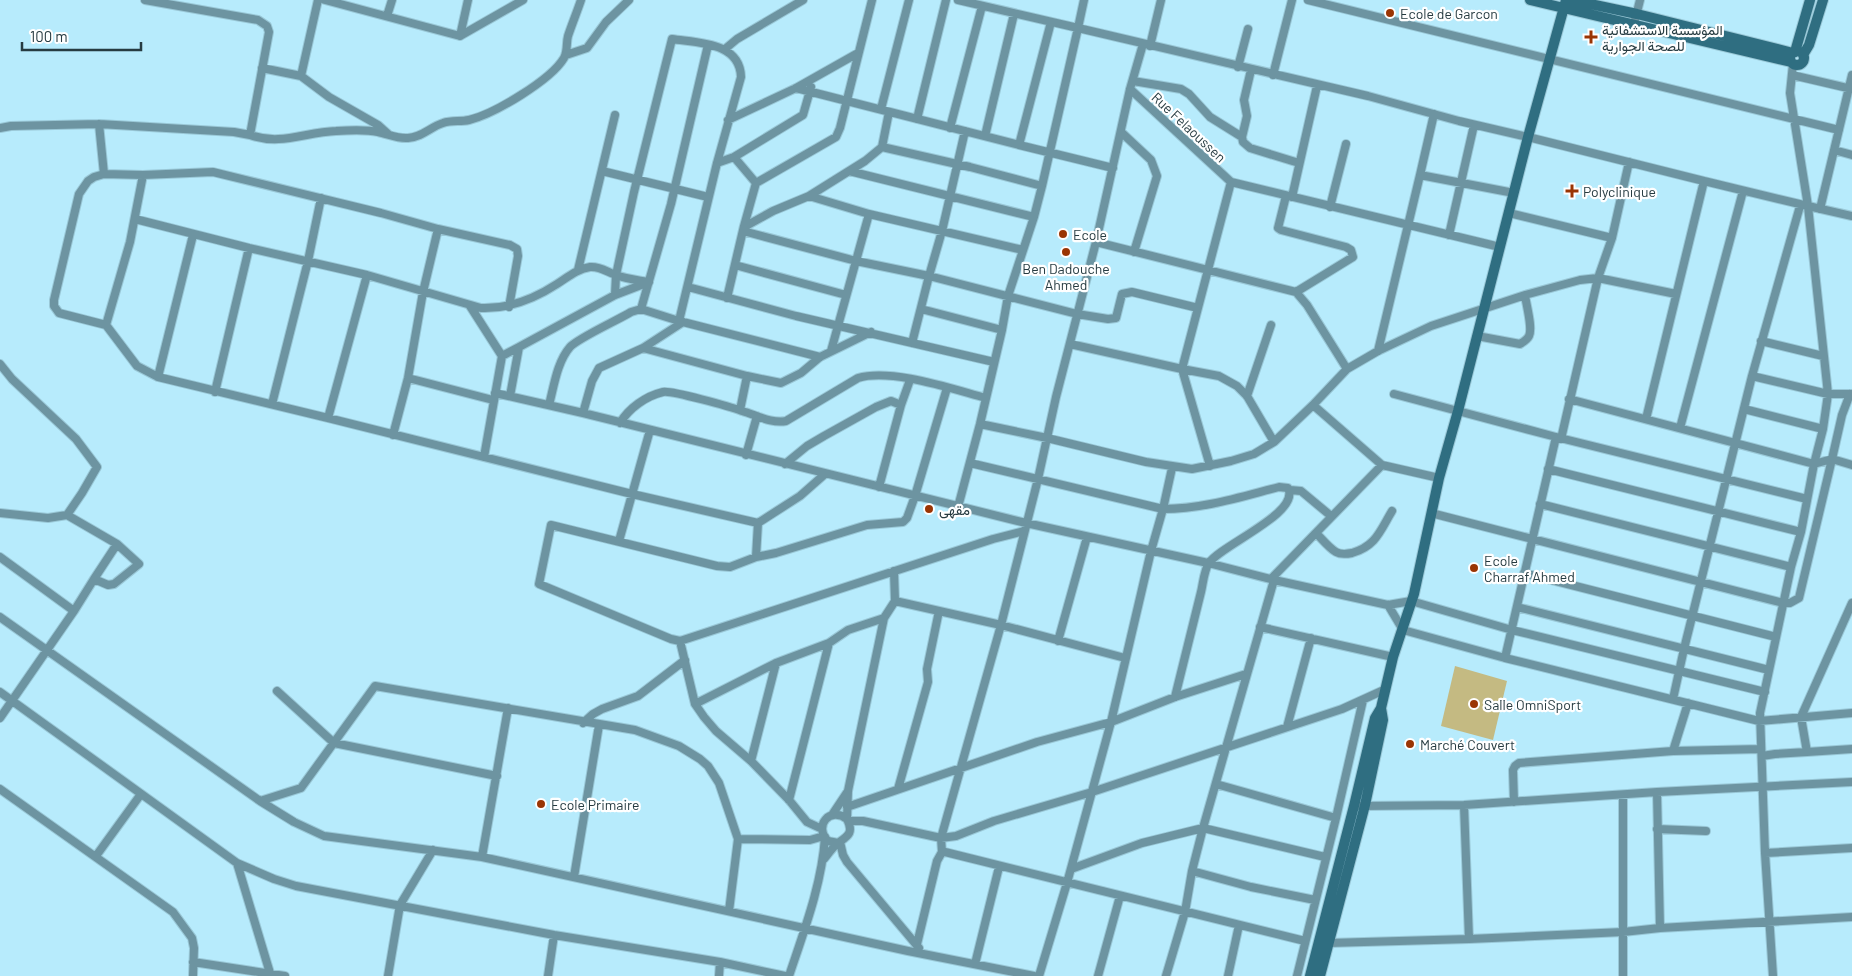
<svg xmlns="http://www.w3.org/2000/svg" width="1852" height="976" viewBox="0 0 1852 976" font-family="Barlow,Vazirmatn,sans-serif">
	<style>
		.green { fill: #c4ba82 }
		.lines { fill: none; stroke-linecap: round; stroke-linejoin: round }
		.street-casing { stroke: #9ac8d7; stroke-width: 10 }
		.secondary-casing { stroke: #9ac8d7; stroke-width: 12 }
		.street { stroke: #6d94a1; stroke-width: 8 }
		.secondary { stroke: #2f6e81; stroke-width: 10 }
		.poi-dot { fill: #9a3504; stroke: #fff; stroke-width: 2 }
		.labels { text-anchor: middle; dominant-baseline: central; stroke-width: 4.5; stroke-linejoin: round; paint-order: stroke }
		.poi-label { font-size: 14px; fill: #263b41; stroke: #fff; text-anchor: start }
		.street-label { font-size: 14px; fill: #263b41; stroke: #fff }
	</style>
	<rect width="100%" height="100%" fill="#b7ebfc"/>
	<path class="green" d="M1455,666L1507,681L1493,740L1441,726Z"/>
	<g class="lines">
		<g class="street-casing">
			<path id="street" d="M318,0L301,76L329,97L378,125L388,134
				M325,0L460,36L523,0
				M958,0L1078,28L1042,186L1034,217L1008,296L1002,330L980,424L958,507
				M1084,0L1078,28L1368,96L1459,121L1528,137L1704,181
				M1308,0L1839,130
				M387,16L392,0
				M1051,22L1019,145L1113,168
				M1634,24L1640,0
				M460,36L468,0
				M1150,46L1161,0
				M725,49L737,39L803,0
				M566,55L587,48L606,22L629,0
				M1238,67L1248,29
				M262,68L301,76
				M1251,70L1244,100L1247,116L1242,137L1243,142L1250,148L1299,163
				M1273,75L1292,0
				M1792,75L1852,89
				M1133,81L1181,89L1189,94L1210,117L1242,137
				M796,88L1019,145
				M1130,89L1231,182L1500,247
				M881,109L909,0
				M917,119L946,0
				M728,120L796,88L858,53
				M99,124L104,174
				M0,128L11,126L99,124L234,132L250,135L269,32L267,26L258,20L145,0
				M950,128L982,6
				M1121,132L1151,160L1157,176L1134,252
				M250,135C281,146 305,132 336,131C350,130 365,129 378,132C388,134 398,139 408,138C423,137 430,127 443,123C452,120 460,122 469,120C494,114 551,80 564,58C568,51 566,43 568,36C572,24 577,12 581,0
				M985,136L1014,14
				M882,147L970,167L1042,186
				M1834,150L1852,155
				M717,163L734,157L803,115L811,87
				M602,171L708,197
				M849,171L1034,217
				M1420,175L1434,114
				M756,183L836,137L840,128L872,0
				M1286,196L1278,228L1281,230L1346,247L1351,250L1353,257L1296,292
				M1292,197L1317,86
				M1330,207L1346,144
				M1820,209L1852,75
				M1509,213L1612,238
				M869,214L1023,250
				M135,219L249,248L367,275L481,308C508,309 534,299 557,284C568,277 577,269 590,267C600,266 607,272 616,275C626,279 638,280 649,282
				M744,227L773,211L809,196
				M743,231L856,261L929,276L942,231L965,131
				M1449,235L1474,125
				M1096,242L1296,292L1307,305L1347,369
				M735,265L846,295
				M578,270L615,115
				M688,287L796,316L994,362
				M615,295L616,275L634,192L672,39C698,43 740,42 741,77L717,163L679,321
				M727,298L744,226L756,183L734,157
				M470,306L502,356L484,457
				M509,307L518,256L517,249L510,245L438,229L381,213L213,172L143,175L104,174L94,177L88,181L79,194L54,300V306L59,313L106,325L137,366L158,377L328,418L632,494L758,523L800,496L825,474
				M641,309L679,321L820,357
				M921,309L1002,330
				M106,325L130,242L143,175
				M1477,336L1520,344C1523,342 1527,340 1529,336C1533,328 1526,304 1525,295
				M1761,341L1823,356
				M912,343L929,276L1077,314L1108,319L1116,318L1122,294L1132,292L1198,308
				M1070,344L1182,369L1219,376L1237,386L1247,396L1274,442
				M643,348L747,376L781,383L801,373L820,357L871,332
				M831,351L869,214L809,196L865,161L882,147L889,112
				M1378,351L1420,175L1514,193
				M502,356L519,347
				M0,364L12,379L76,439L97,467L82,493L67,515L48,518L0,513
				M1752,376L1828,394H1852
				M158,377L193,235
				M408,378L493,400
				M947,388L915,496L907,518L903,522L867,525L776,553L756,557L730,567L717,566L551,525L539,584L671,639L680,641L993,539L1024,531
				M215,392L249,248
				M495,393L583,413L1026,523L1208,563L1274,580L1388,605L1411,601L1512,630L1765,692
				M1394,394L1556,437L1807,499
				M1850,394L1842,415L1832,459L1852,465
				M510,396L519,347L615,295L649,282
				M1247,396L1271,325
				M272,404L308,261L321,198
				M549,405C554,386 557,362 570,347C578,338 618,320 631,312L641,309L671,204L708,45
				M1313,405L1382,465L1439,478
				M1744,409L1823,429
				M740,410L747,376
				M583,413L592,381L599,368L643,348L683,322
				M328,418L367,275
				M1646,419L1704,181L1808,206L1790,93L1793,64
				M620,423C629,408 646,396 663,392C671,390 731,407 742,411C756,415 772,424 786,421L858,378C891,368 952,389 986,398
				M980,424L1047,438L1146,462L1192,469L1231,461L1254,454L1274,442L1313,405L1347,369L1378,351L1431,326L1525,295L1580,280L1598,278L1676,294
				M1680,428L1743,191
				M393,435L408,378L423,292L438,229
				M1561,439L1598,278L1612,238L1629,162
				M746,455L757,416
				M970,463L1163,509C1203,509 1240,497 1279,487L1288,488C1301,513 1221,545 1209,563C1204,570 1203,584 1201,592C1192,627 1184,662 1175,697
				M785,464L807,446L824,436L876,407L891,401L901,405
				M1210,466L1182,369L1231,182
				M1548,469L1801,532
				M879,487L901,405L910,380
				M1290,490L1301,491L1331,516
				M1540,504L1791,567
				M1431,513L1783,603H1790L1799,598L1832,459L1814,464L1569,399
				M67,515L117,544L139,564L114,584L108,585L94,579L74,611
				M1316,533C1322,539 1329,548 1336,552C1341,555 1347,554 1352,553C1376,546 1380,531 1392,511
				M619,541L650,430
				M0,557L74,611L0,718
				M756,557L758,523
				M1524,573L1776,637
				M94,579L117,544
				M1271,579L1382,465
				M895,601L1001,625L1125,658
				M1852,603L1801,717L1807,752L1852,749
				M1388,605L1403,630L1505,658L1759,721L1852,713
				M1517,607L1769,670
				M0,617L260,801L294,822L324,836L482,857L908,951L1034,976
				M1260,627L1393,657
				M680,641L695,704L704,717L716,731L751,761L789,800L807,822L822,829
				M1058,641L1087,537
				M1505,658L1556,437
				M277,691L334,743L497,776
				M0,692L237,863L274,879L296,886L554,935L720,962L785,976
				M1673,699L1684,649L1752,376L1800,206
				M695,704L776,663L829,643L848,630L884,618
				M583,723L593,714L602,709L638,696L685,660
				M1287,727L1311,638
				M1673,751L1688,703
				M1762,756L1775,754L1807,752
				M751,761L776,663
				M1216,784L1336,818
				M0,789L173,912L192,938L194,948L193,976
				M898,789L928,682L927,669L939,611
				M1657,792L1660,928
				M1623,796V976
				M789,800L829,643
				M260,801L301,788L375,686L635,730L679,746L700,759L708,766L719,783L738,839L729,911
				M1514,802L1513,770L1515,766L1519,763L1673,751L1761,749
				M1464,805L1469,939
				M1360,806L1464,805L1657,792L1852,782
				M847,807L1037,742L1111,722L1175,697L1246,674
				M832,815L848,791
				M847,819L848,791L884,618L895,601L894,571
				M848,821H863L941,838L956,836L994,821L1092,792L1342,709L1386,689
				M1657,829L1706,831
				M738,839L810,840L824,836
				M840,842L843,855L847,862L919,948
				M942,852L941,838L1001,625L1038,479L1056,397L1096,242L1130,89L1143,44
				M1765,853L1852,848
				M96,856L141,794
				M482,857L508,708
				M824,859C828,854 833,847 838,843C848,836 854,833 847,819C830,806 813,826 828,841L838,843
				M237,863L270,973
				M1071,869L1142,843L1203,828L1325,857
				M1192,871L1251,887L1315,900
				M574,877L599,725
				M1329,943L1469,939L1623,932L1660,928L1852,917
				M917,944L937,861L942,852H945L1305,941
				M193,962L285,976
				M975,964L999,867
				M388,976L400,905L433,850
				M548,976L554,935
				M719,976L720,962
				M789,976C804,931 822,884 825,837
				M1039,976L1067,883L1111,722L1151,551L1163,509L1172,468
				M1098,976L1120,896
				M1166,976L1185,912L1192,871L1203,828L1274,580
				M1228,976L1239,925
				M1297,976L1336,818L1363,700
				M1773,976L1765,853L1760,713L1791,567L1801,532L1814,464L1823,429L1828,394L1808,206L1852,216"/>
		</g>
		<g class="secondary-casing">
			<path id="secondary" d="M1530,0L1791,62
				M1572,0L1637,14L1793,53
				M1790 58a7 7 0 1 1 14 0a7 7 0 1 1-14 0Z
				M1795,52L1810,0
				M1803,55L1809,45L1823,0
				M1310,976L1354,806L1375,718L1381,708L1393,657L1414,594L1439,478L1458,411L1528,137L1566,0
				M1320,976L1365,805L1383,720L1381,708"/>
		</g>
		<use href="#street" class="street"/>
		<use href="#secondary" class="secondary"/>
	</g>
	<g class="poi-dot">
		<circle cx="1390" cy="13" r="5"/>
		<path d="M1588.5 29.5h5v5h5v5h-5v5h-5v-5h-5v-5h5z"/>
		<path d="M1569.5 183.5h5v5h5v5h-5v5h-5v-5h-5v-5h5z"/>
		<circle cx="1063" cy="234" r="5"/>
		<circle cx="1066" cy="252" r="5"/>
		<circle cx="929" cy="509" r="5"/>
		<circle cx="1474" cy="568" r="5"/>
		<circle cx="1474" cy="704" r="5"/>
		<circle cx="1410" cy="744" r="5"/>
		<circle cx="541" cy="804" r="5"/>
	</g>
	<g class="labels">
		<g class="poi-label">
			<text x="1400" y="13">Ecole de Garcon</text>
			<text x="1602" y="29">المؤسسة الاستشفائية<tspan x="1602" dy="16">للصحة الجوارية</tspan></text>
			<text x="1583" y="191">Polyclinique</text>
			<text x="1073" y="234">Ecole</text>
			<text x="1066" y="268" text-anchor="middle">Ben Dadouche<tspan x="1066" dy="16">Ahmed</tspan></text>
			<text x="939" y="509">مقهى</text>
			<text x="1484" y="560">Ecole<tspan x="1484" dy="16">Charraf Ahmed</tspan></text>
			<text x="1484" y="704">Salle OmniSport</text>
			<text x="1420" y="744">Marché Couvert</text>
			<text x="551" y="804">Ecole Primaire</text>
		</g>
		<g class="street-label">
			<text transform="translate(1189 127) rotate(43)">Rue Felaoussen</text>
		</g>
	</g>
	<path d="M22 42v8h119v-8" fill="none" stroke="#263b41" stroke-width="2.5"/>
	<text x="30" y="42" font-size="15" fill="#263b41" stroke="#ffffff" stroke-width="4" paint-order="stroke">100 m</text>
</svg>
